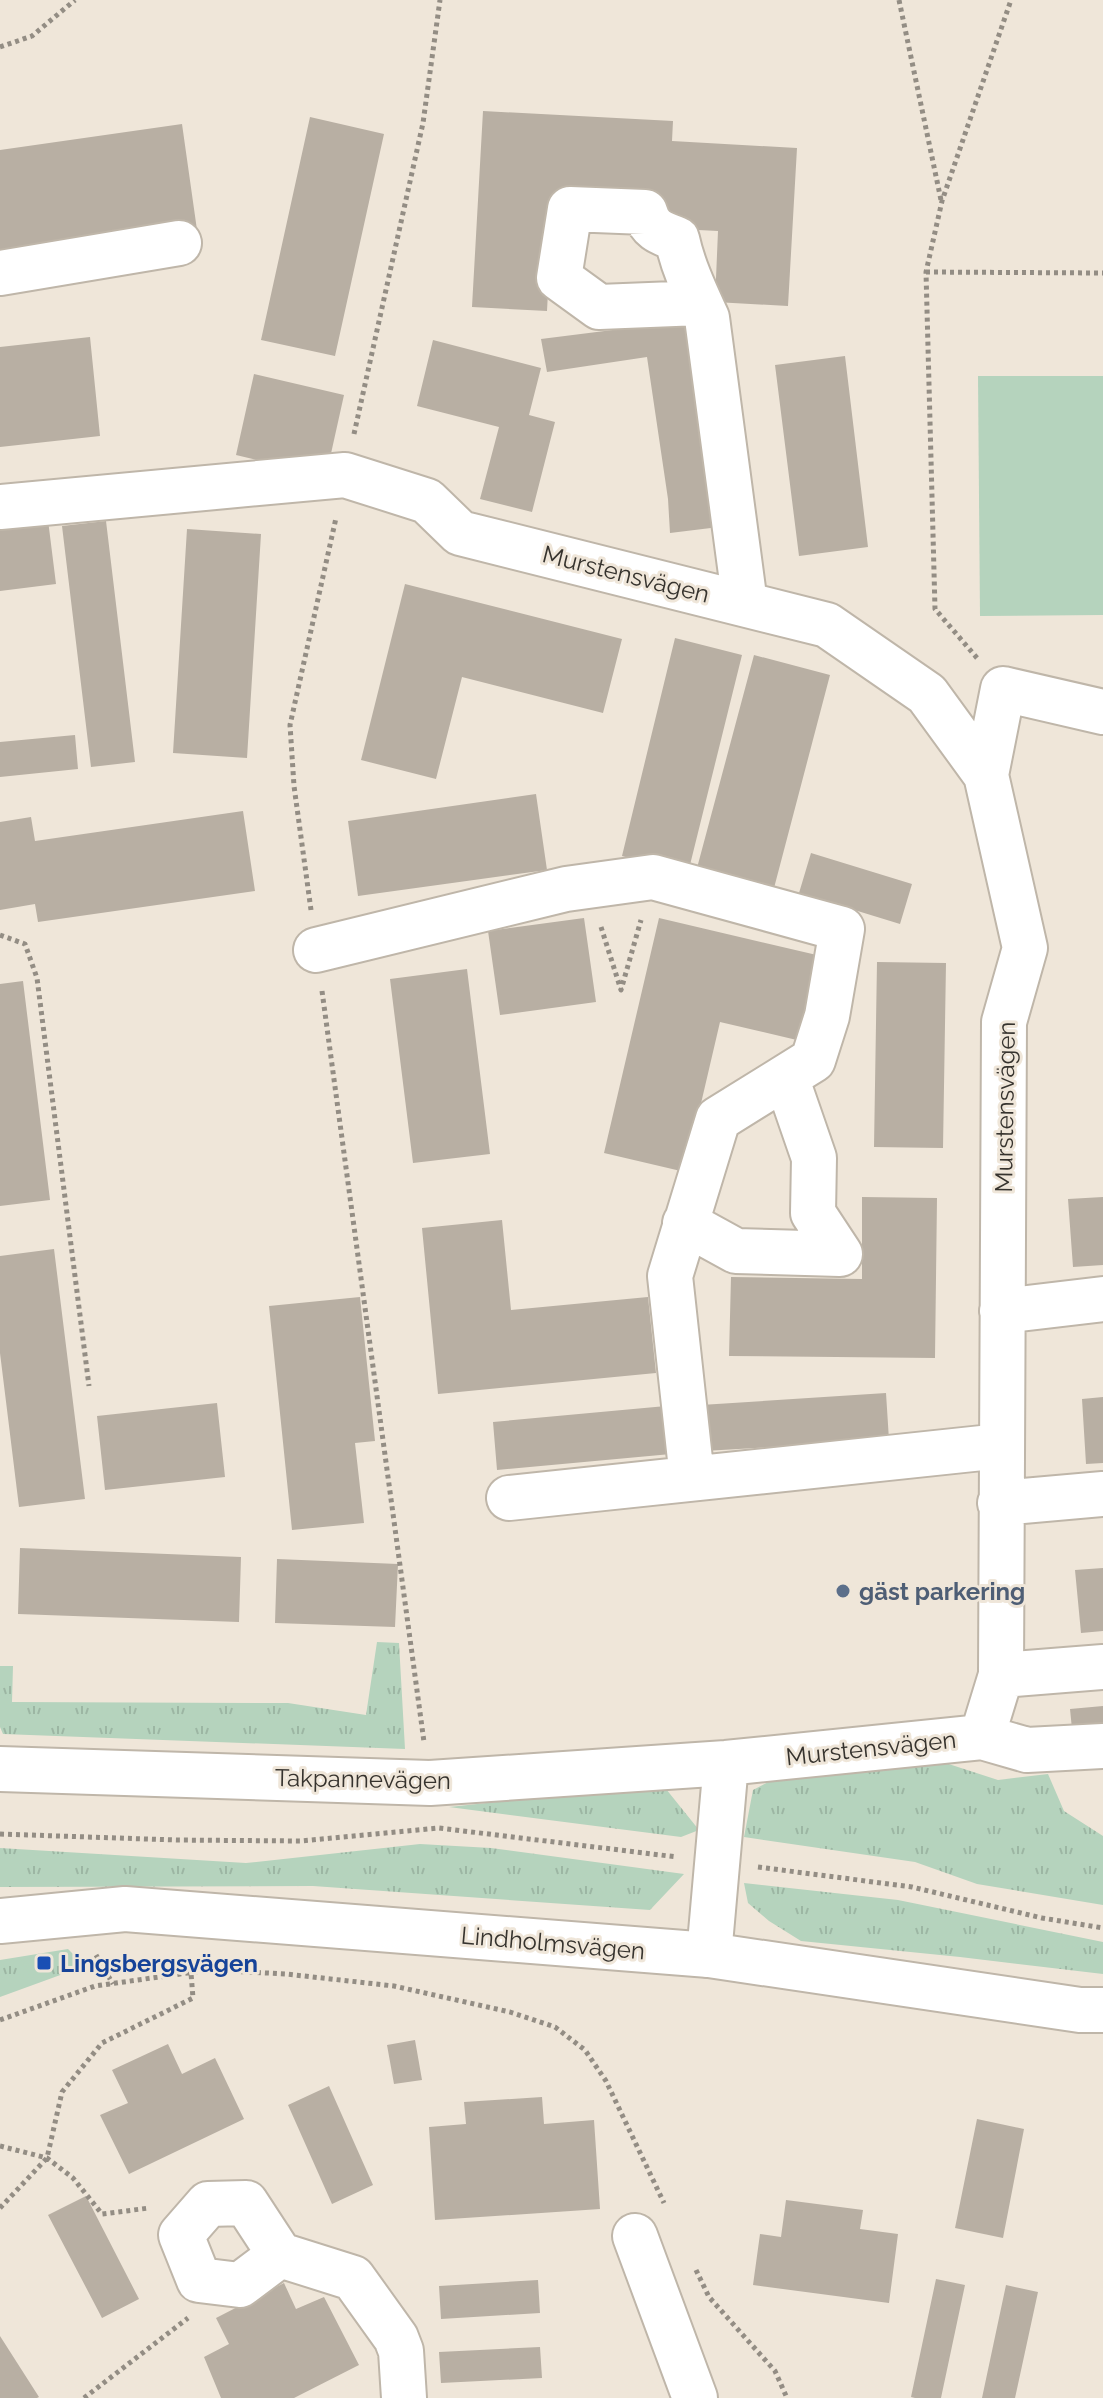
<svg xmlns="http://www.w3.org/2000/svg" width="1103" height="2398" viewBox="0 0 1103 2398" font-family="Raleway,sans-serif">
	<style>
		.grass { fill: url(#grass-tufts) }
		.pitch { fill: #b5d3bd }
		.building { fill: #b8afa3 }
		.lines { fill: none; stroke-linecap: round; stroke-linejoin: round }
		.minor-casing { stroke: #bfb6a9; stroke-width: 48 }
		.major-casing { stroke: #bfb6a9; stroke-width: 48 }
		.path { stroke: #938d84; stroke-width: 5; stroke-dasharray: 4 4; stroke-linecap: butt }
		.minor { stroke: #fff; stroke-width: 44 }
		.major { stroke: #fff; stroke-width: 44 }
		.service-dot { fill: #5c6f8a; stroke: #efe6d9; stroke-width: 3 }
		.transit-dot { fill: #1a4fb4; stroke: #efe6d9; stroke-width: 3 }
		.labels { text-anchor: middle; dominant-baseline: central; stroke-width: 6; stroke-linejoin: round; paint-order: stroke }
		.street-label { font-size: 24px; fill: #36332e; stroke: #efe6d9 }
		.service-label { font-size: 24px; font-weight: bold; fill: #4e5e75; stroke: #efe6d9; text-anchor: start }
		.transit-label { font-size: 24px; font-weight: bold; fill: #164399; stroke: #efe6d9; text-anchor: start }
	</style>
	<defs>
		<pattern id="grass-tufts" width="24" height="20" patternUnits="userSpaceOnUse" patternTransform="scale(2)"><rect width="24" height="20" fill="#b5d3bd"/><path d="M3 7l-1-3M5 7V3M7 7l1-3M15 17l-1-3M17 17v-4M19 17l1-3" fill="none" stroke="#9cb6a3"/></pattern>
	</defs>
	<rect width="100%" height="100%" fill="#efe6d9"/>
	<path class="grass" d="M377,1642L399,1643L405,1749L3,1734L0,1727V1666H13L12,1702L288,1703L366,1715Z
		M924,1756L998,1780L1048,1774L1064,1811L1103,1836V1905L977,1884L915,1862L744,1837L753,1790L782,1775Z
		M662,1784L699,1830L681,1837L449,1807Z
		M420,1844L491,1848L684,1874L650,1910L313,1886L0,1887V1848L246,1863Z
		M744,1883L898,1900L1103,1942V1974L960,1957L801,1941L769,1921L748,1903Z
		M68,1949L85,1966L0,1997V1960Z"/>
	<path class="pitch" d="M978,376H1103V615L980,616Z"/>
	<path class="building" d="M483,111L673,121L672,141L797,148L788,306L715,302L718,231L659,228L553,199L547,311L472,307Z
		M310,117L384,134L335,356L261,340Z
		M182,124L197,230L0,258V150Z
		M692,320L719,527L670,533L668,499L647,357L547,372L541,339Z
		M90,337L100,436L0,447V347Z
		M433,340L541,368L529,415L555,422L532,512L480,499L499,427L417,406Z
		M845,356L868,547L799,556L775,365Z
		M254,374L344,395L326,476L236,455Z
		M48,520L56,584L0,591V526Z
		M106,521L135,762L91,767L62,526Z
		M187,529L261,534L247,758L173,753Z
		M405,584L622,639L603,713L462,677L436,779L361,760Z
		M675,638L742,655L688,873L622,856Z
		M754,655L830,675L774,888L697,868Z
		M75,735L78,769L0,777V742Z
		M536,794L547,870L358,896L348,821Z
		M243,811L255,891L38,922L35,904L0,910V822L31,817L35,841Z
		M811,853L912,884L900,924L799,893Z
		M584,918L596,1002L500,1015L488,931Z
		M659,918L821,956L801,1041L720,1022L685,1172L604,1153Z
		M877,962L946,963L943,1148L874,1147Z
		M467,969L490,1154L413,1163L390,979Z
		M23,981L50,1200L0,1206V984Z
		M862,1197L937,1198L935,1358L729,1356L731,1277L862,1279Z
		M1103,1197V1265L1073,1267L1068,1199Z
		M502,1220L511,1310L648,1297L656,1373L438,1394L422,1228Z
		M54,1249L85,1499L19,1507L0,1353V1256Z
		M360,1297L375,1441L355,1443L364,1523L292,1530L269,1306Z
		M886,1393L889,1440L704,1451L701,1405Z
		M1103,1397V1463L1086,1464L1082,1399Z
		M217,1403L225,1477L105,1490L97,1416Z
		M666,1406L671,1454L497,1470L493,1422Z
		M20,1548L241,1557L239,1622L18,1614Z
		M277,1559L398,1564L395,1627L275,1623Z
		M1103,1568V1631L1081,1633L1075,1570Z
		M1103,1706V1736L1073,1739L1070,1709Z
		M415,2040L422,2080L394,2084L387,2045Z
		M168,2044L182,2074L215,2058L244,2119L129,2174L100,2115L128,2103L112,2070Z
		M329,2086L373,2185L332,2204L288,2105Z
		M542,2097L544,2124L594,2120L600,2209L435,2220L429,2127L466,2124L464,2102Z
		M977,2119L1024,2129L1003,2238L955,2228Z
		M86,2196L139,2299L102,2318L48,2215Z
		M786,2200L863,2210L860,2229L898,2234L889,2303L753,2285L760,2234L781,2237Z
		M936,2279L965,2285L941,2398H915L911,2397Z
		M538,2280L540,2313L441,2319L439,2286Z
		M284,2283L296,2309L324,2297L359,2365L294,2398H221L204,2357L229,2344L216,2318Z
		M1006,2285L1038,2292L1015,2398H982Z
		M0,2336L39,2397L37,2398H0Z
		M540,2347L542,2378L441,2383L439,2352Z"/>
	<g class="lines">
		<g class="minor-casing">
			<path id="minor" d="M0,273L179,243
				M700,303L599,307L559,278L570,209L645,212C650,230 661,233 677,239C683,267 695,292 707,318L745,604
				M0,507L345,475L427,501L460,533L827,625L927,694L986,775L1025,948L1004,1022L1001,1675L982,1737L726,1763L430,1783L0,1769
				M986,775L1003,689L1103,712
				M316,950L566,889L653,877L842,929L827,1016L813,1060L718,1119L670,1276L692,1478
				M685,1223L736,1251L840,1254L813,1213L814,1158L786,1077
				M1002,1311L1103,1299
				M509,1498L1001,1446
				M1000,1503L1103,1494
				M1001,1675L1103,1667
				M982,1737L1027,1750L1103,1746
				M709,1955L726,1763
				M635,2236L695,2398
				M280,2255L240,2285L199,2280L181,2235L208,2204L246,2203L280,2255L353,2278L396,2338L401,2351L404,2398"/>
		</g>
		<g class="major-casing">
			<path id="major" d="M0,1921L125,1909L709,1955L1080,2010H1103"/>
		</g>
		<path class="path" d="M899,0L941,200
			M0,47L32,36L75,0
			M926,272L1103,273
			M354,434L423,123L440,0
			M977,658L935,609L926,272L942,201L1011,0
			M311,910L294,786L290,725L336,518
			M601,927L621,990L641,920
			M0,935L25,944L37,978L89,1386
			M322,991L424,1742
			M0,1834L176,1840L300,1841L439,1828L677,1857
			M758,1867L912,1887L1042,1918L1103,1928
			M96,1955L113,1984
			M0,2020L95,1986L209,1970L286,1974L394,1986L510,2012L555,2027L585,2050L606,2081L664,2203
			M0,2146L47,2158L73,2178L102,2214L149,2208
			M0,2208L47,2158L62,2092L102,2043L193,1998L191,1973
			M696,2270L709,2297L775,2371L787,2398
			M84,2398L188,2318"/>
		<use href="#minor" class="minor"/>
		<use href="#major" class="major"/>
	</g>
	<circle class="service-dot" cx="843" cy="1591" r="8"/>
	<rect class="transit-dot" x="36" y="1955" width="16" height="16" rx="4"/>
	<g class="labels">
		<g class="street-label">
			<text transform="translate(626 574) rotate(14)">Murstensvägen</text>
			<text transform="translate(1005 1107) rotate(-89)">Murstensvägen</text>
			<text transform="translate(871 1748) rotate(-6)">Murstensvägen</text>
			<text transform="translate(363 1779) rotate(1)">Takpannevägen</text>
			<text transform="translate(553 1943) rotate(5)">Lindholmsvägen</text>
		</g>
		<g class="service-label">
			<text x="859" y="1591">gäst parkering</text>
		</g>
		<g class="transit-label">
			<text x="60" y="1963">Lingsbergsvägen</text>
		</g>
	</g>
</svg>
